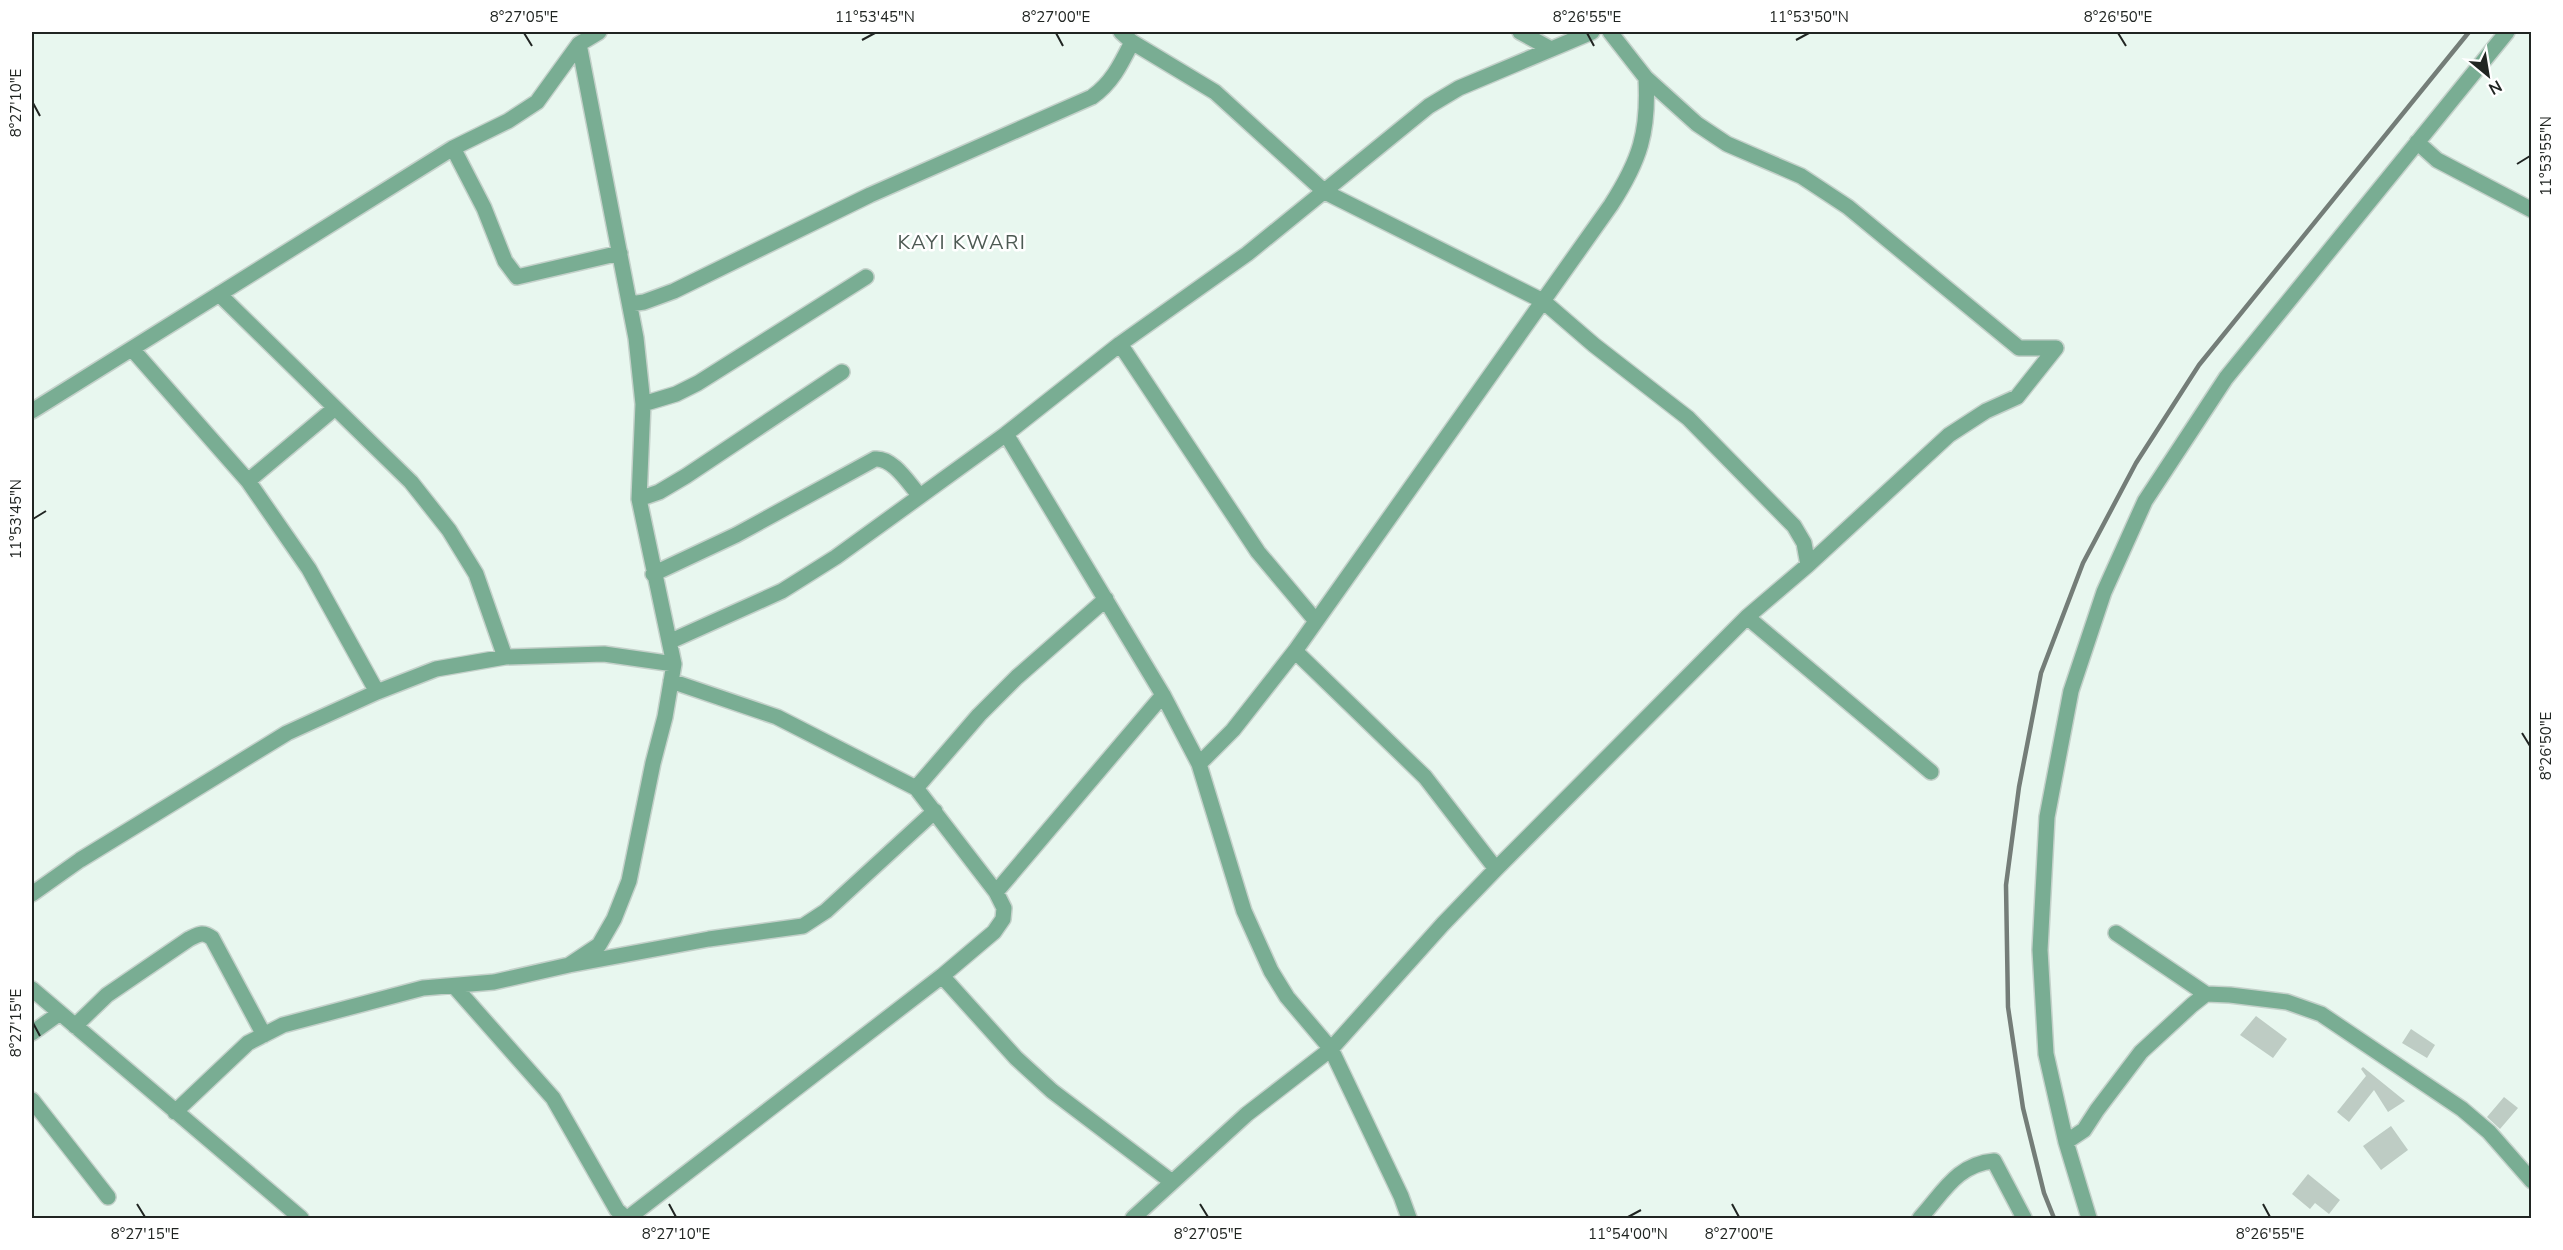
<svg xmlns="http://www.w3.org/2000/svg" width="2563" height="1250" viewBox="0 0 2563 1250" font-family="'Nunito Sans',sans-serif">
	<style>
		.building { fill: #beccc4 }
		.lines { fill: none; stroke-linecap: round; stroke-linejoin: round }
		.minor-casing { stroke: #c4d1ca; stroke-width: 18 }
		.minor { stroke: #79ad93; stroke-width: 15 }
		.rail { stroke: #747d78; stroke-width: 4.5 }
		.ticks { fill: none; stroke: #202522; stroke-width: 2 }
		.labels { text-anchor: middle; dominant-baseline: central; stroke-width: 5; stroke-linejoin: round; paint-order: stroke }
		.quarter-label { font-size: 20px; letter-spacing: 1.5px; fill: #4d5a53; stroke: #fff }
		.neatline { fill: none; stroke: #202522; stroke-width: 2 }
		.ticks-label { font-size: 15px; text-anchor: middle; fill: #202522 }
	</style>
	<rect width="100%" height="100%" fill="#e8f7ef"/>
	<path class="building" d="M2256,1016L2287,1039L2273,1058L2240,1035Z
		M2411,1029L2435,1045L2427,1058L2402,1043Z
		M2363,1067L2405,1101L2388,1112L2374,1090L2349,1122L2337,1112L2366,1076L2361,1069Z
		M2504,1097L2518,1108L2500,1129L2487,1117Z
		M2391,1126L2408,1150L2381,1170L2363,1146Z
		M2308,1174L2340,1200L2329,1214L2315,1203L2310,1209L2292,1194Z"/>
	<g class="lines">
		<g class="minor-casing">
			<path id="minor" d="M1121,32L1132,42L1215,92L1325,192L1543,301L1594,345L1688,418L1794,526L1804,543L1808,565
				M1520,32L1551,49
				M1610,32L1646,78L1697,124L1727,144L1801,176L1848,207L2019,348H2056
				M2417,142L2437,160L2532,210
				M453,148L484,208L505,261L517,277L620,253
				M219,294L411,482L449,530L476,574L505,657
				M630,304L644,302L674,291L870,195L1092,97C1112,83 1121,64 1132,42
				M1120,344L1258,552L1316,621
				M132,349L248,481L309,569L377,692
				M643,404L676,394L698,383L866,277
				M32,411L453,148L508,121L537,102L579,44L599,32
				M1006,434L1163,695L1199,764L1244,911L1271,971L1287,997L1331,1049L1401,1196L1409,1218
				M248,481L335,408
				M639,499L659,492L686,476L842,372
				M653,574L736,535L875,459C893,457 909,484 920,496
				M1747,617L1931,772
				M671,641L782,591L836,557L1006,434L1120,344L1247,254L1429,106L1459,88L1592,32
				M1295,651L1425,777L1496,869
				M1199,764L1233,730L1295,651L1611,205C1640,160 1649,132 1646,78
				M916,788L979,715L1017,677L1106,599
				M996,892L1163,695
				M32,894L80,860L287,733L377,692L436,669L505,657L604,654L674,664
				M2116,933L2206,994
				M569,965L599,945L614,919L629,881L653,763L665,717L674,664L639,499L643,404L636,338L579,44
				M942,976L1016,1058L1052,1091L1172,1182
				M454,986L553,1098L617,1210L626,1218
				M32,989L301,1218
				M75,1026L107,995L189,939C199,934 203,931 212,938L264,1035
				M32,1033L60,1013
				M32,1100L108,1197
				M175,1112L248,1043L283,1025L423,988L494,982L569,965L709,939L803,926L826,911L935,811
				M2066,1142L2084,1130L2097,1110L2141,1052L2192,1005L2206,994L2230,995L2287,1002L2321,1014L2462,1109L2489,1132L2532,1181
				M628,1218L942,976L994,932L1003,919L1004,908L996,892L916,788L777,717L671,681
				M1133,1218L1247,1114L1331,1049L1443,924L1496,869L1747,617L1808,565L1949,435L1986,411L2017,397L2056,348
				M1920,1218C1943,1193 1957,1164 1994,1161L2024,1218
				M2089,1218L2066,1142L2046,1054L2040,950L2047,817L2071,691L2104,592L2145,501L2226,378L2507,32"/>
		</g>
		<use href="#minor" class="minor"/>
		<path class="rail" d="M2054,1218L2044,1193L2023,1108L2008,1007L2006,885L2019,787L2041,673L2083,563L2136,463L2199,365L2469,32"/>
	</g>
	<path class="ticks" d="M524,33L532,46M1056,33L1063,46M1587,33L1594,46M2118,33L2126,46M862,40L875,33M1796,40L1809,33M33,103L40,116M2517,164L2530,156M33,519L46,511M2522,733L2530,746M33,1023L40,1036M137,1204L145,1217M669,1204L676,1217M1200,1204L1208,1217M1732,1204L1739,1217M2263,1204L2270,1217M1628,1217L1641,1210"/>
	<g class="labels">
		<g class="quarter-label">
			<text x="962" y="242">KAYI KWARI</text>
		</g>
	</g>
	<rect width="2563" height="1250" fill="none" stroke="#ffffff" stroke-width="66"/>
	<g transform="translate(2488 75) rotate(150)" stroke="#ffffff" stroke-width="4.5" paint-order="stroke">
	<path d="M0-4.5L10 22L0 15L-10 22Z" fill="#202522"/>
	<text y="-9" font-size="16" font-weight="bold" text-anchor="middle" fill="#202522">N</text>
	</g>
	<rect x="33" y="33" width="2497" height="1184" class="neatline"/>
	<g class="ticks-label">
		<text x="524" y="22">8°27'05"E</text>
		<text x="875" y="22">11°53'45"N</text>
		<text x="1056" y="22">8°27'00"E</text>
		<text x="1587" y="22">8°26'55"E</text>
		<text x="1809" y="22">11°53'50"N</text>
		<text x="2118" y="22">8°26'50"E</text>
		<text transform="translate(16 103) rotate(-90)" y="5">8°27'10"E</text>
		<text transform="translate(2546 156) rotate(-90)" y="5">11°53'55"N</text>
		<text transform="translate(16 519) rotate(-90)" y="5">11°53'45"N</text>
		<text transform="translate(2546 746) rotate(-90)" y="5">8°26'50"E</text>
		<text transform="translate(16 1023) rotate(-90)" y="5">8°27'15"E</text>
		<text x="145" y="1239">8°27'15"E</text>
		<text x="676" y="1239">8°27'10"E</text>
		<text x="1208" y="1239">8°27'05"E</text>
		<text x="1628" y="1239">11°54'00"N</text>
		<text x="1739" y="1239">8°27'00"E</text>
		<text x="2270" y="1239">8°26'55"E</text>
	</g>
</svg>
